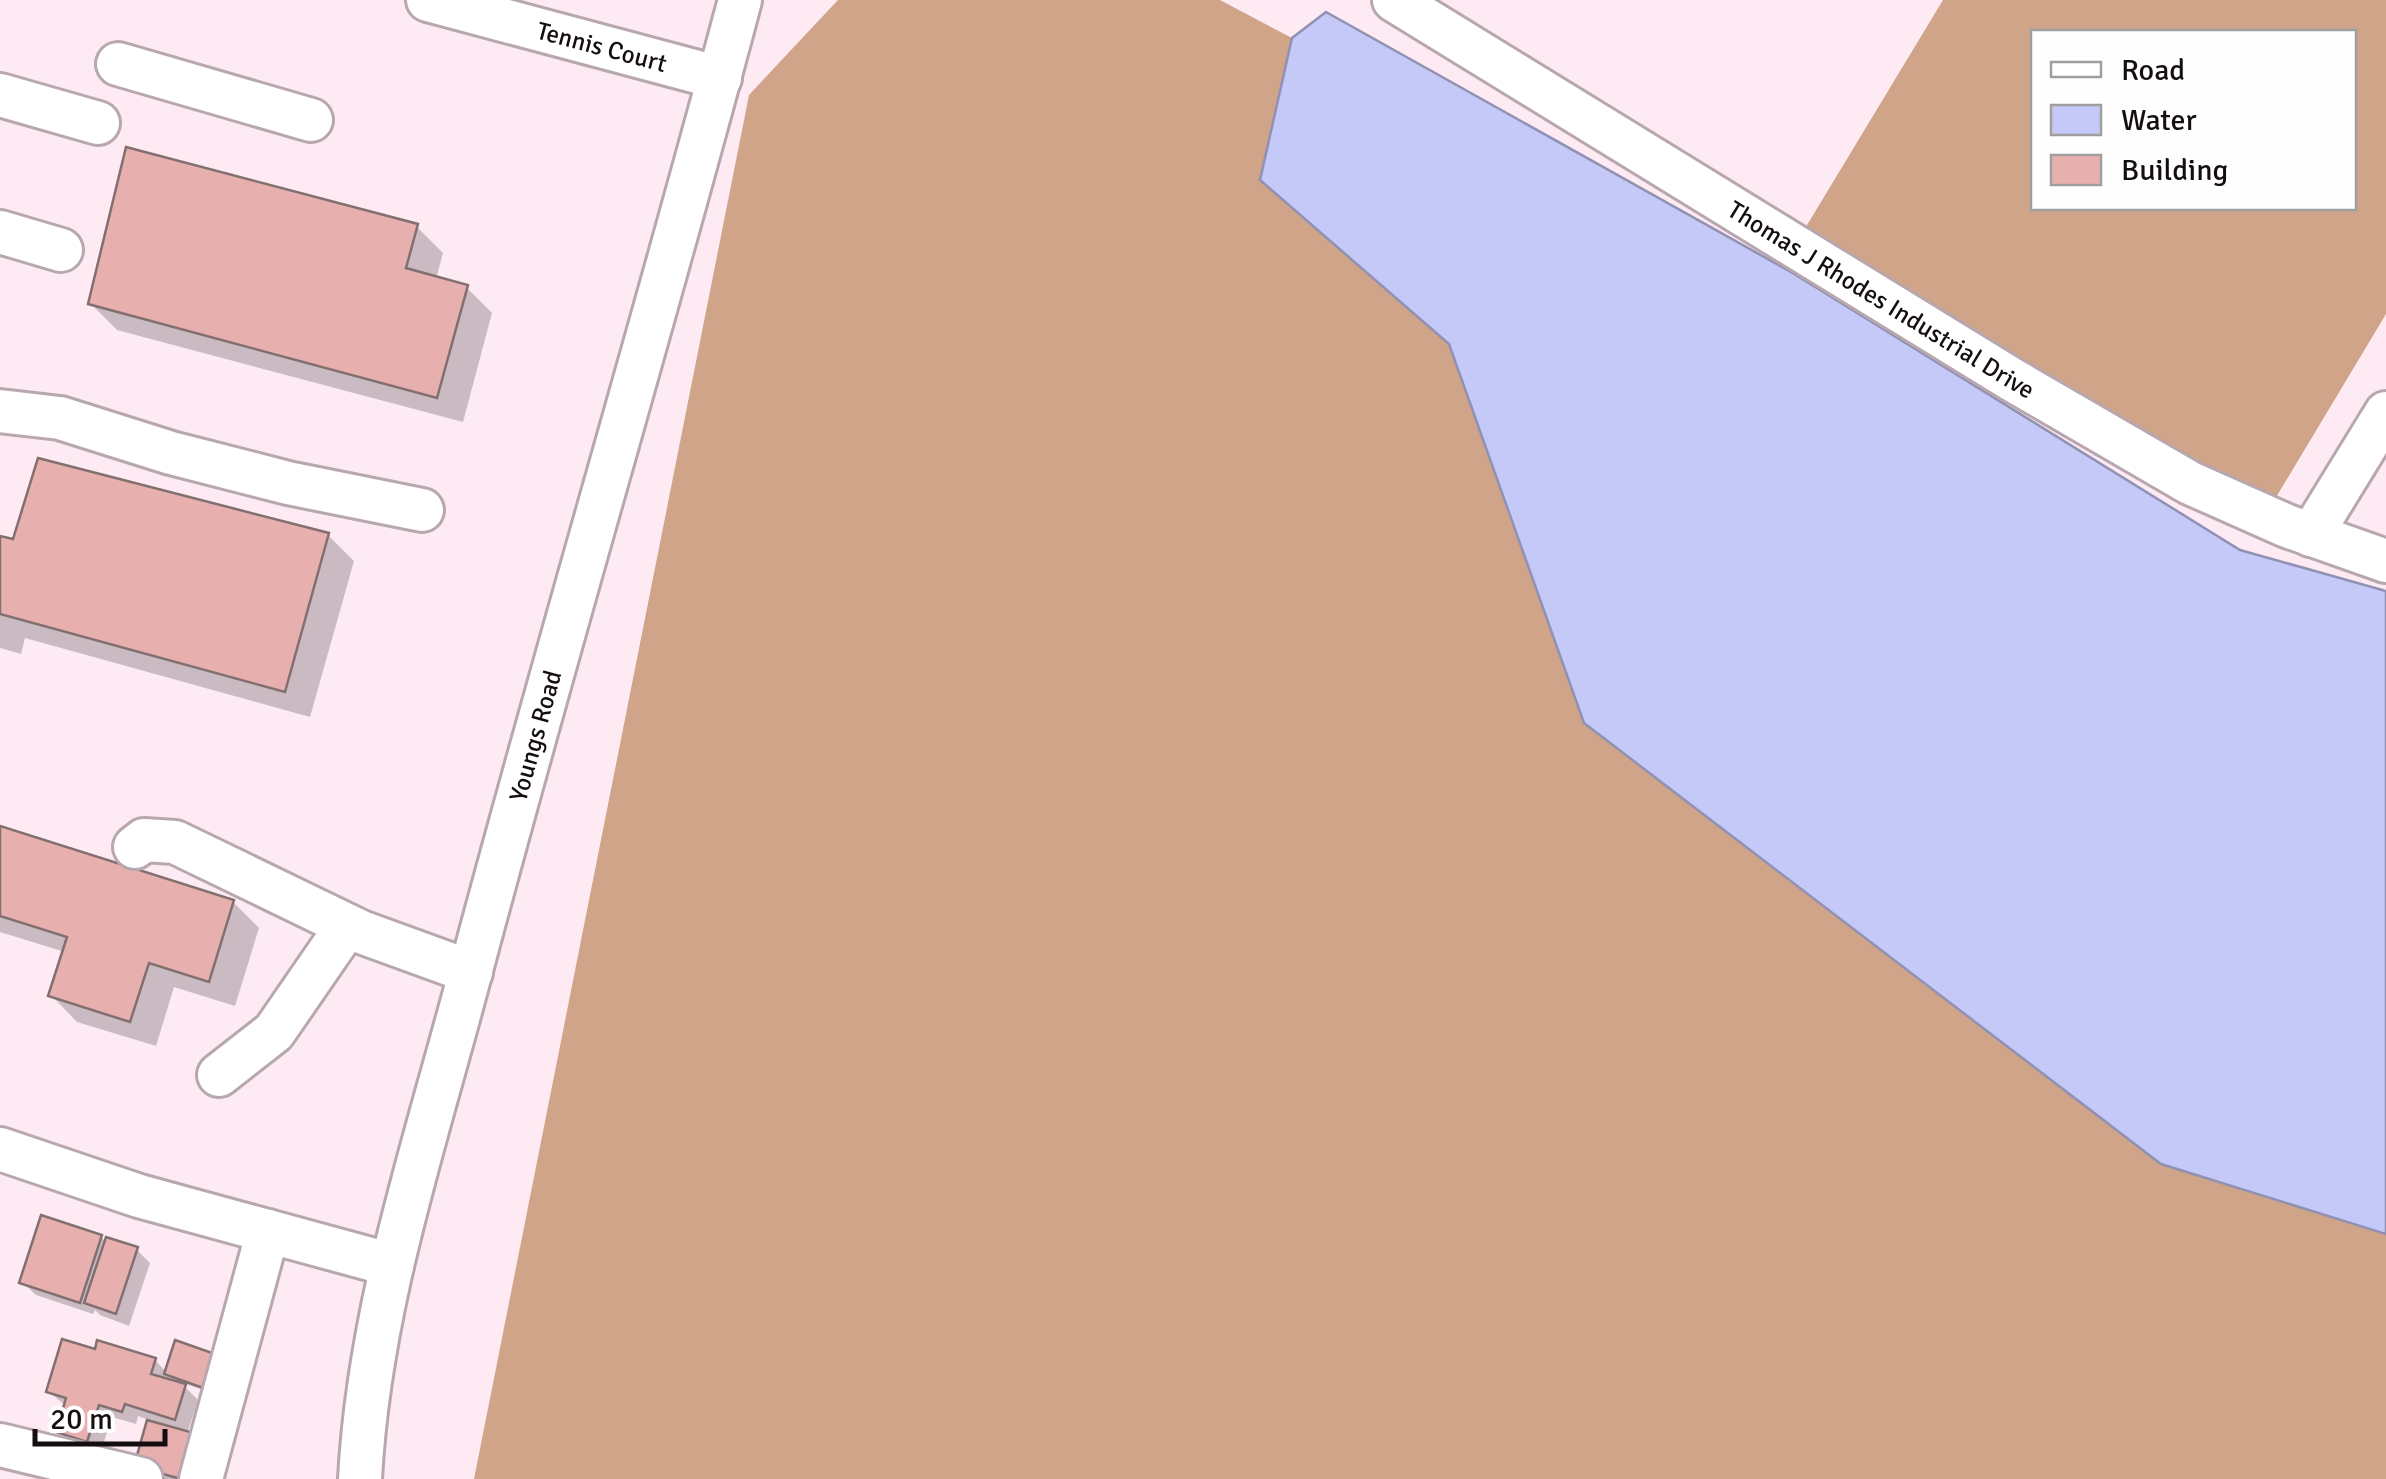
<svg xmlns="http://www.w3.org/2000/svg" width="2386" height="1479" viewBox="0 0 2386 1479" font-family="Signika,sans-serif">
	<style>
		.forest { fill: #d0a489; fill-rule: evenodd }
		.water { fill: #c5c9f8; stroke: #9091b3; stroke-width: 2.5 }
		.shadow { fill: #0003 }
		.building { fill: #e7b0af; stroke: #826f6f; stroke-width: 2.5 }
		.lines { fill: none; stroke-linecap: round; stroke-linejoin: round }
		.minor-casing { stroke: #b8a7af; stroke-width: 48 }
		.minor { stroke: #fff; stroke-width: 42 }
		.labels { text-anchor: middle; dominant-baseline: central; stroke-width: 10; stroke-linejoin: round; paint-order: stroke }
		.street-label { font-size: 25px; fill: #140e11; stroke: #fefefe }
	</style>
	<rect width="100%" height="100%" fill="#fdeaf3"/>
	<path class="forest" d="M838,0H1220L1292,38L1260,180L1449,344L1584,723L2161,1164L2386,1234V1479H474L749,95Z
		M1943,0H2386V314L2269,509L1801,235ZM2034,32H2354V208H2034Z"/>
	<path class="water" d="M1326,12L1791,272L2240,550L2386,591V1234L2161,1164L1584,723L1449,344L1260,180L1292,38Z"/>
	<path class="shadow" d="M417,227L443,253L436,279L466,287L492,313L463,422L117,330L91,304Z
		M328,535L354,561L310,717L25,638L21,654L0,648V539L14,542Z
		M0,829L233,902L259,928L235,1006L174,987L156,1046L77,1022L51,995L65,952L0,932Z
		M101,1237L107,1243L137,1250L150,1263L129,1326L100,1315L95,1310L93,1314L36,1295L22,1282Z
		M96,1353L155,1360L167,1373L213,1356L209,1392L180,1382L198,1400L187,1434L197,1479H152L137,1465L149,1420L138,1416L136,1424L112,1417L100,1454L72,1445L58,1431L66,1406L49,1392Z"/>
	<path class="building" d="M126,147L418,224L406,268L468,285L437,398L88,304Z
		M38,458L329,533L285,692L0,614V536L13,539Z
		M0,826L234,900L209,982L149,963L130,1022L48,996L67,937L0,916Z
		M41,1215L102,1235L80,1303L19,1283Z
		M106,1237L138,1247L116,1314L84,1303Z
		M62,1339L95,1349L97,1340L156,1358L151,1374L186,1384L175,1420L125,1404L122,1412L99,1405L87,1442L56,1432L66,1398L46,1392Z
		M175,1340L215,1354L203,1388L164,1374Z
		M147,1420L194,1433L181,1479L134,1466Z"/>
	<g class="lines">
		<g class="minor-casing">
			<g id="minor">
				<path id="s1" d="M428,0L720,78"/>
				<path id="s2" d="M1394,0L2011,379L2190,483L2287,526L2386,561"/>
				<path d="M118,64L311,120"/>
				<path d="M0,95L98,123"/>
				<path d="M0,232L61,250"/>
				<path d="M0,411L60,418L171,453L288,483L422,510"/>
				<path d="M2311,535L2386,413"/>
				<path d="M135,847L144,840L175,842L361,932L471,972"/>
				<path d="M219,1075L274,1032L347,926"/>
				<path d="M0,1149L139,1196L392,1265"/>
				<path d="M0,1445L141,1479"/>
				<path d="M201,1479L268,1231"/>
				<path id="s3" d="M360,1479C369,1305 427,1138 471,970C557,646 654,324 740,0"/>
			</g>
		</g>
		<use href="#minor" class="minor"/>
	</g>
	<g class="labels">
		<g class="street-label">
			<text stroke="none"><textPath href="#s1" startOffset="180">Tennis Court</textPath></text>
			<text stroke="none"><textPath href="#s2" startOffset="572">Thomas J Rhodes Industrial Drive</textPath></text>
			<text stroke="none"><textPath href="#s3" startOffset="765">Youngs Road</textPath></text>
		</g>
	</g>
	<rect x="2031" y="30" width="325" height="180" fill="#fefefe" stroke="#a09e9f" stroke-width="2.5"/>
	<rect x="2051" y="62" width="50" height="15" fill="#ffffff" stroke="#a09e9f" stroke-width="2.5"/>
	<text x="2121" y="80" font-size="30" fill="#140e11">Road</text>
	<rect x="2051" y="105" width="50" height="30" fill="#c5c9f8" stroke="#a09e9f" stroke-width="2.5"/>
	<text x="2121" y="130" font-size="30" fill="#140e11">Water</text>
	<rect x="2051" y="155" width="50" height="30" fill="#e7b0af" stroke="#a09e9f" stroke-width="2.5"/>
	<text x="2121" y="180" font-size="30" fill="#140e11">Building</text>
	<path d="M35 1429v15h130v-15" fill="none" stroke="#140e11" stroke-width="5"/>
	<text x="50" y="1429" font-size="30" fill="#140e11" stroke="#fefefe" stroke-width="8" paint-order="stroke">20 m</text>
</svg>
